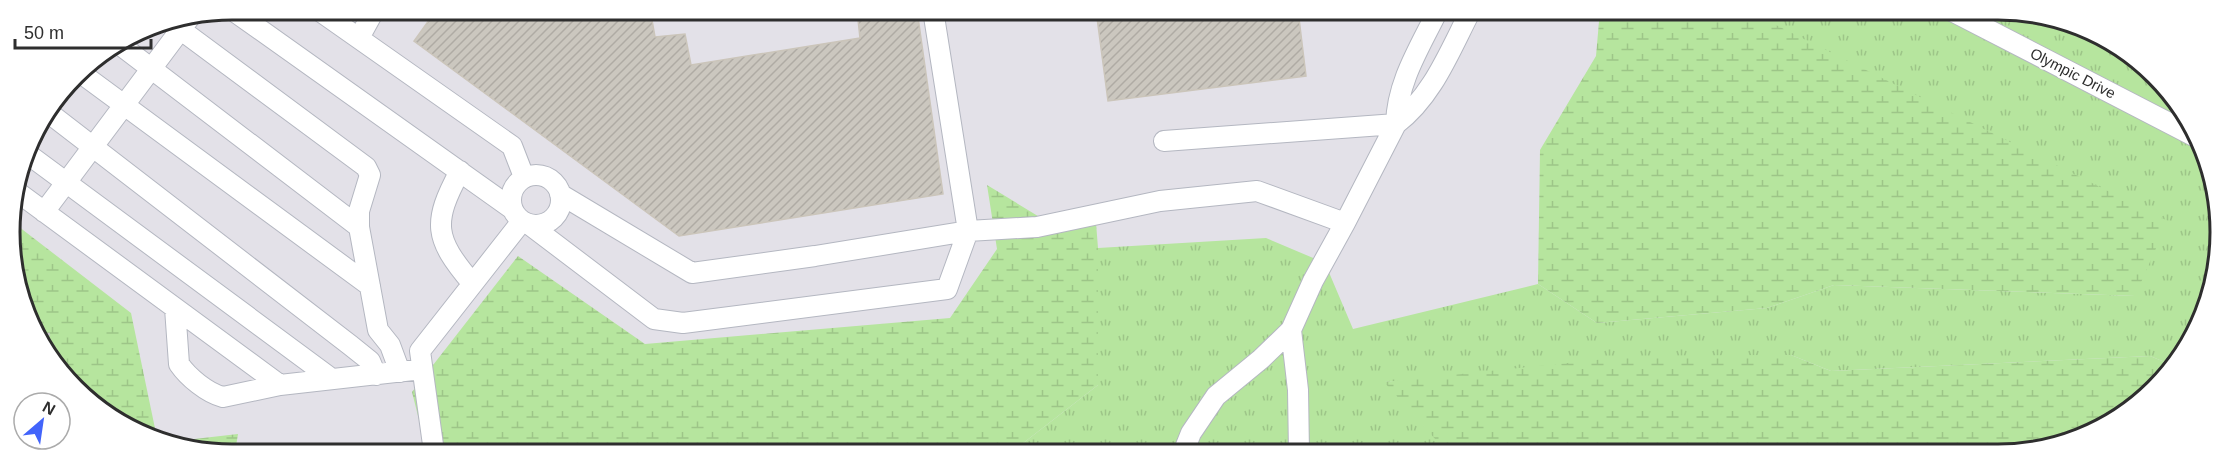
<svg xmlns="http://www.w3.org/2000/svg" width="2229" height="463" viewBox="0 0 2229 463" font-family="Arial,sans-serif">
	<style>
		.industrial { fill: #e3e1e8 }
		.grass { fill: url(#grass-tufts) }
		.wetland { fill: url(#wetland-marsh) }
		.building { fill: url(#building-hatch); stroke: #cbc5ba; stroke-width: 1.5 }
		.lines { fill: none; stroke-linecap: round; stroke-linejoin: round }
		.minor-casing { stroke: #b4b7c1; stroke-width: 22 }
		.path { stroke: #c9c9c9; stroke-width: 3; stroke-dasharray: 4.5 3; stroke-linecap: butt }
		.minor { stroke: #fff; stroke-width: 20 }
		.labels { text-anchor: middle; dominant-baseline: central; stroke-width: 4.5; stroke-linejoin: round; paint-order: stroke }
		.street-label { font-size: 15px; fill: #2e2e2e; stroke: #fff }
		.rim { fill: none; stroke: #2e2e2e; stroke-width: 3 }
	</style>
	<defs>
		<pattern id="grass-tufts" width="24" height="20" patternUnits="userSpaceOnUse" patternTransform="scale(1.5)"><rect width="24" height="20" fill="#b6e59e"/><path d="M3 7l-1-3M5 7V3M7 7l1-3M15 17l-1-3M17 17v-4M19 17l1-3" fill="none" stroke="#9dc588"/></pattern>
		<pattern id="wetland-marsh" width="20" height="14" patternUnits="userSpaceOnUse" patternTransform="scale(1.5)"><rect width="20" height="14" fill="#b6e59e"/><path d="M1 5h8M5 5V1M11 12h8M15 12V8" fill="none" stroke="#9dc588"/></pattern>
		<pattern id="building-hatch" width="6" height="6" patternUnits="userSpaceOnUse" patternTransform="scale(1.5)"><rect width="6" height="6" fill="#cbc7bf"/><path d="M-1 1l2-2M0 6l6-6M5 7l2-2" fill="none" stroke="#afaba4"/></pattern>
	</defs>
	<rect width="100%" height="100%" fill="#efe9e1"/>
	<path class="industrial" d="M232,9L2026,11L2108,39L2174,96L2212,174L2218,260L2197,330L2155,389L2083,437L2012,453L203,452L133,431L64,378L21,303L9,217L26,146L74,74L147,26Z"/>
	<path class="grass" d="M1756,11H2026L2108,39L2174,96L2212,174L2218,260L2197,330L2172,365L2150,356L1831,371L1791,355L1385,382L1437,440L1436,453H1018L1022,444L1098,385V248L1266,238L1325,263L1353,329L1538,284L1597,323L1767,308L1834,285L2135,296L1760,17Z"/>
	<path class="wetland" d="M1600,10L1756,11L1760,17L2168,221L2135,296L1834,285L1767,308L1597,323L1538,284L1540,150L1596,56Z
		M987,185L1056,227L1095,210L1098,248V385L1022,444L1018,453L427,452L412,392L518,256L645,344L950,318L997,249Z
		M10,220L131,313L157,438L133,431L64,378L21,303Z
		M1791,355L1831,371L2150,356L2172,365L2155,389L2083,437L2012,453H1436V440L1384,382L1635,356Z
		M238,434L235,452H203L168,442Z"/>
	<path class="building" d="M437,9H650L655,37L685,34L691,65L860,38L857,10H917L943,194L679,236L414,41Z
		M1096,10H1298L1306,76L1108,101Z"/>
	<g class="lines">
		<g class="minor-casing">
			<path id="minor" d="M231,9L511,208
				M317,9L512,146L524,177
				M1952,11L2194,136
				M169,21L366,167L370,175L359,211V227L378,330L390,345L400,372
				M359,38L375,9
				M119,44L359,227
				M78,71L370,286
				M49,113L350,345L370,361L376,375
				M1396,124C1433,96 1450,50 1471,10
				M1164,141L1396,124
				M25,152L332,379
				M460,171C432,223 434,238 472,283
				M511 200a25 25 0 1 1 50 0a25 25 0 1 1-50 0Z
				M16,191L280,385L422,369
				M560,194L692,273L815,256L968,231L933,10
				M44,212L190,17
				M530,225L654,319L683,323L947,289L968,231L1037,227L1160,201L1257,191L1345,223
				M175,308L179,364C188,377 207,393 223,397L280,385
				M1291,330L1298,390L1299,453
				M434,452L420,351L522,221
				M1183,453L1191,433L1216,396L1261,359L1291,330L1313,281L1345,223L1396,124C1397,82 1420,47 1438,10"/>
		</g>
		<path class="path" d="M39,336L50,334"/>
		<use href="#minor" class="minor"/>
	</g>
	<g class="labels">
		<g class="street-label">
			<text transform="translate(2073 73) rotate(27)">Olympic Drive</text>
		</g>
	</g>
	<path d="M0 0H2229V463H0ZM232 20H1998A212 212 0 0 1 2210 232V232A212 212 0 0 1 1998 444H232A212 212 0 0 1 20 232V232A212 212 0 0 1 232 20Z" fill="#fff" fill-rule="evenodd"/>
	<path class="rim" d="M232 20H1998A212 212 0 0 1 2210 232V232A212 212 0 0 1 1998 444H232A212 212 0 0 1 20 232V232A212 212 0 0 1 232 20Z"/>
	<g transform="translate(42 421) rotate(29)"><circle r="28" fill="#ffffff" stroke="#ababab" stroke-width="1.5"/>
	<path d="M0-4.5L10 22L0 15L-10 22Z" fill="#4264fb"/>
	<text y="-9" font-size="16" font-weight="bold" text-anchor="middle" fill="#2e2e2e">N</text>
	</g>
	<path d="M15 39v9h136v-9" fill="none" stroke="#2e2e2e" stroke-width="3"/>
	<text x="24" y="39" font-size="18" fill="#2e2e2e" stroke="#ffffff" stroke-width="4.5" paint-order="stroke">50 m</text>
</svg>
